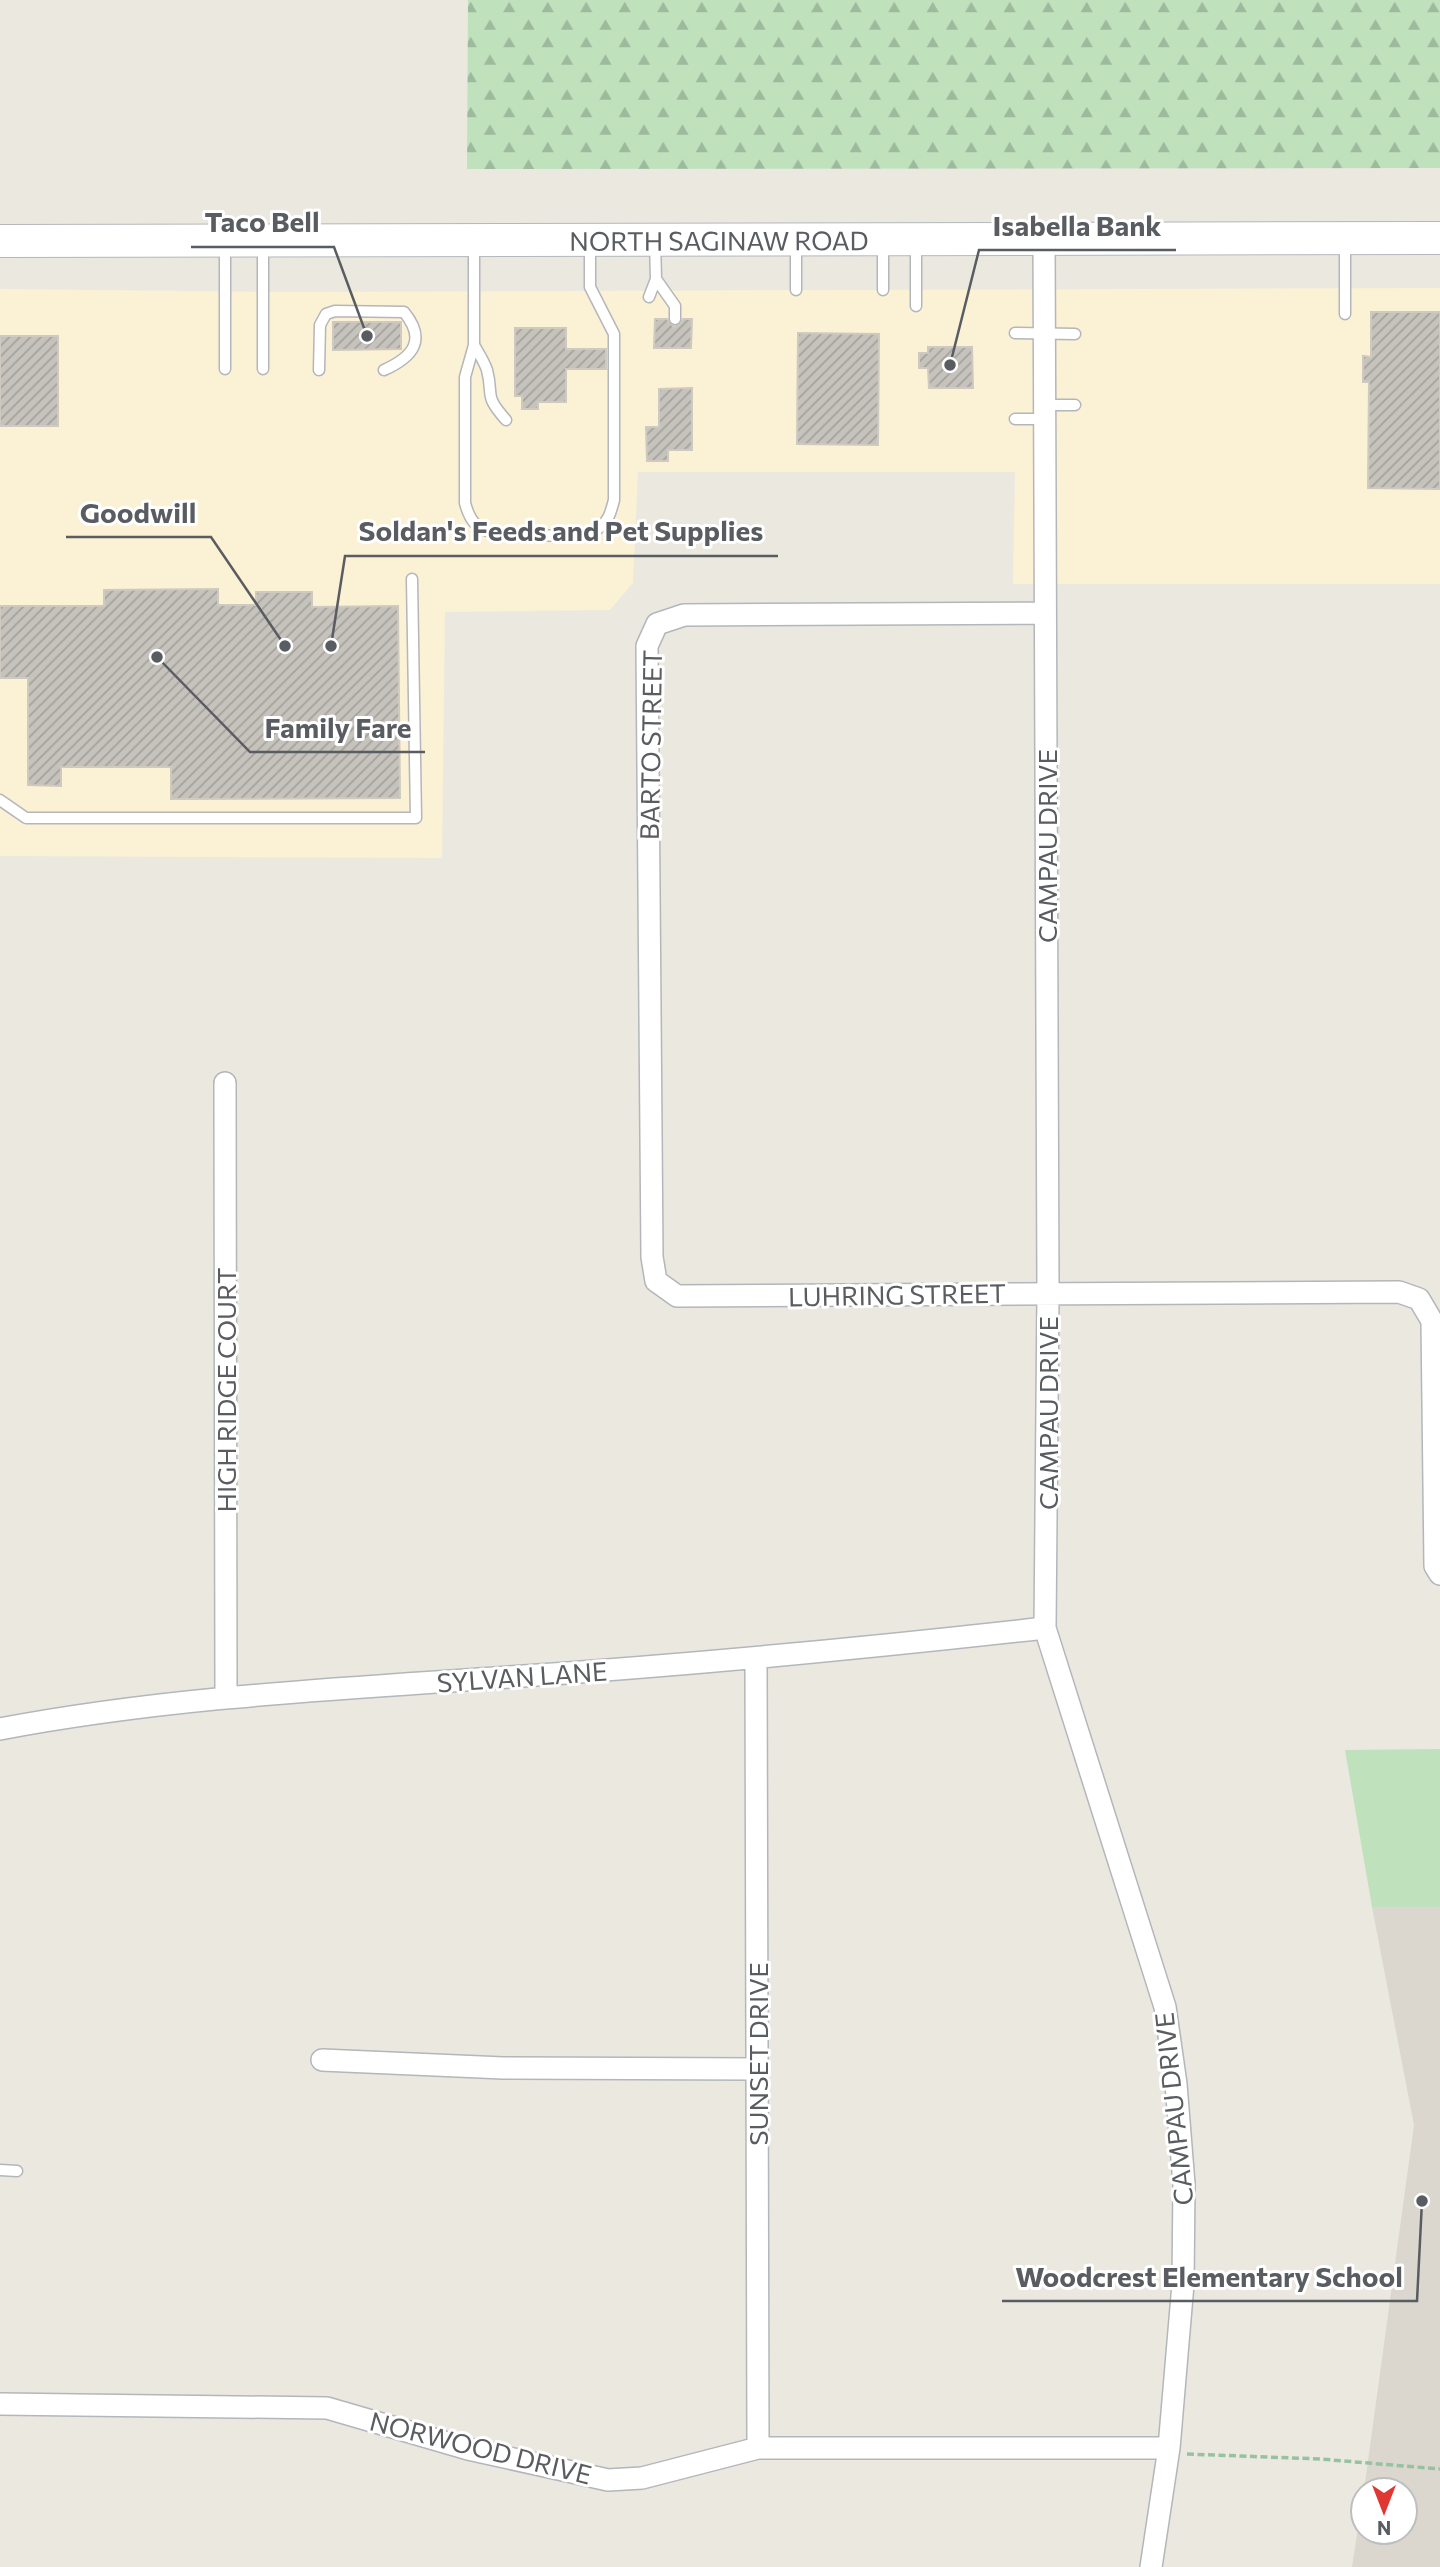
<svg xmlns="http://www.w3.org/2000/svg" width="1440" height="2567" viewBox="0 0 1440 2567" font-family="Commissioner,sans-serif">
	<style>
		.commercial { fill: #fbf1d4 }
		.education { fill: #dbd7ce }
		.green { fill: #bfe2bd }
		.forest { fill: url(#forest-firs) }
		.building { fill: url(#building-hatch); stroke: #cfc9bf; stroke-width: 2 }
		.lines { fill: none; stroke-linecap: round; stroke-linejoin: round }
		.lane-casing { stroke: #b3b6ba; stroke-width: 13 }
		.street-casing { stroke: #b3b6ba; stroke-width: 24 }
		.secondary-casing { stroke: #b4b7bc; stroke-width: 34 }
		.path { stroke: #97c2a1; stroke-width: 3.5; stroke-dasharray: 7 3.5; stroke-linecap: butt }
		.lane { stroke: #fff; stroke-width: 10 }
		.street { stroke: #fff; stroke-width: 21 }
		.secondary { stroke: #fff; stroke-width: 32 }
		.labels { text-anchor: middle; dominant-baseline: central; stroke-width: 6; stroke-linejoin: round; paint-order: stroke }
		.street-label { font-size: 26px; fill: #595c60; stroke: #fff }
		.leader { fill: none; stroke: #595c60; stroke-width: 2.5 }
		.callout-dot { fill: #595c60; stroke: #fff; stroke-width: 2.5 }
		.callout-label { font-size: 28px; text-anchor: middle; font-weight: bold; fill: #595c60; stroke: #fff; stroke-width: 6; stroke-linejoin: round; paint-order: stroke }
	</style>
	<defs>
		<pattern id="forest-firs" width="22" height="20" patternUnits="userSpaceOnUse" patternTransform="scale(1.75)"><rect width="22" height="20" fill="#bfe2bd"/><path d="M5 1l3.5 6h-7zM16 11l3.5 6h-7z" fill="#9eba9d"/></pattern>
		<pattern id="building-hatch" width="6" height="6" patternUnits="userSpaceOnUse" patternTransform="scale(1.75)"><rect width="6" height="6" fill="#c6c3bd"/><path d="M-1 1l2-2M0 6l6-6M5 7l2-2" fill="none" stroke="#a4a29d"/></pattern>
	</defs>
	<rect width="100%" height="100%" fill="#ebe8e0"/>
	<path class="commercial" d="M1440,288V584H1013L1015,472H638L633,583L610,610L445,612L442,858L0,856V289L273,292Z"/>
	<path class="education" d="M1372,1907H1440V2567H1352L1363,2496V2532H1405V2490H1364L1414,2125Z"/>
	<path class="green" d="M1440,1749V1907H1372L1345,1750Z"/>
	<path class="forest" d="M468,0H1440V168L467,169Z"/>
	<path class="building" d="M1371,312H1440V489L1368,488L1369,382H1363V356L1371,357Z
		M655,319H667L674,327L679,325L683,319H692L691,348H654Z
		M333,322H401V349L333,350Z
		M515,328H566V349H606V369H566V402H538V409H522V396H515Z
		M798,333L879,334L878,445L797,444Z
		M0,336H58V426H0Z
		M928,347H972L973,388H929L928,368H919V353H928Z
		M692,388V450H668V461H647L646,427H659V389Z
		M218,589V605H256V592H312V607L398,606L400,798L171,799V767H61V786L28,785V678H0V606H104V590Z"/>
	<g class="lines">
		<g class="lane-casing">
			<path id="lane" d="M883,240V290
				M916,241V306
				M474,242V345L465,377V503C470,522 477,529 496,534C517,534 584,540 599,528C609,521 611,511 614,500V334L590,287V242
				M796,242V290
				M225,243V369
				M263,243V369
				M656,279L675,306V319
				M649,297L656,279L655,242
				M1345,314V240
				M1015,333L1075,334
				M474,345C478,352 484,361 487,370C494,397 483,394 506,420
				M319,370L320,325L326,314L335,311L404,312C427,340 413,357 384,370
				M1045,405H1075
				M1015,419H1045
				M0,800L26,818H416L412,579
				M0,2170L17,2171"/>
		</g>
		<g class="street-casing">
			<path id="street" d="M1044,238L1048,1293L1045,1628L1165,2007L1176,2084L1184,2184L1183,2284L1169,2448L1151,2567
				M1045,613L684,615L657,624L647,646L652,1257L656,1281L677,1296L1399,1292L1419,1299L1432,1321L1435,1566L1440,1574
				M225,1083L226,1697
				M756,1660L758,2448
				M0,1729C168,1697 339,1689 509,1677C688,1665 867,1648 1045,1628
				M322,2060L503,2068L756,2069
				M0,2404L327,2408L468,2449L608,2480L642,2478L758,2448H1169"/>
		</g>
		<g class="secondary-casing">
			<g id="secondary">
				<path id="s1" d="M0,241L1440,238"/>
			</g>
		</g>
		<path class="path" d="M1187,2454L1320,2459L1440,2469"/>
		<use href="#lane" class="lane"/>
		<use href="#street" class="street"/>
		<use href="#secondary" class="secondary"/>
	</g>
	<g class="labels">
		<g class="street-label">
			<text stroke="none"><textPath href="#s1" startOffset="719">NORTH SAGINAW ROAD</textPath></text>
			<text transform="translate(650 745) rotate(-89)">BARTO STREET</text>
			<text transform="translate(1046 846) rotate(-90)">CAMPAU DRIVE</text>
			<text transform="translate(897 1294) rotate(-1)">LUHRING STREET</text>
			<text transform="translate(225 1390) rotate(-90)">HIGH RIDGE COURT</text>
			<text transform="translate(1047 1413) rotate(-90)">CAMPAU DRIVE</text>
			<text transform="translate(522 1676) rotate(-4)">SYLVAN LANE</text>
			<text transform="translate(757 2054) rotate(-90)">SUNSET DRIVE</text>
			<text transform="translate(1173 2109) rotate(-96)">CAMPAU DRIVE</text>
			<text transform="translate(481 2447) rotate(14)">NORWOOD DRIVE</text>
		</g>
	</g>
	<path class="leader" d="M367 336L334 247H191M950 365L979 250H1176M285 646L211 537H66M331 646L345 556H778M157 657L250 752H425M1422 2201L1417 2301H1002"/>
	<g class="callout-dot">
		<circle cx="367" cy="336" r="7"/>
		<circle cx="950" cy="365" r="7"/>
		<circle cx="285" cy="646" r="7"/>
		<circle cx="331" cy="646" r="7"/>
		<circle cx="157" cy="657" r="7"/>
		<circle cx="1422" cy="2201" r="7"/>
	</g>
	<g class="callout-label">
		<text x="262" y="232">Taco Bell</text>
		<text x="1077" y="236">Isabella Bank</text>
		<text x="138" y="523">Goodwill</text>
		<text x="561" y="541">Soldan's Feeds and Pet Supplies</text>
		<text x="338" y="738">Family Fare</text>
		<text x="1209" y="2287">Woodcrest Elementary School</text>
	</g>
	<g transform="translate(1384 2511) rotate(180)"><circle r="33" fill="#ffffff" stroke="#bdbebf" stroke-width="2"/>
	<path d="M0-5L12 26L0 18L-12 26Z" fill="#df3732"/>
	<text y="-10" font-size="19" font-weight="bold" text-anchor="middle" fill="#595c60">N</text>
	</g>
</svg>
